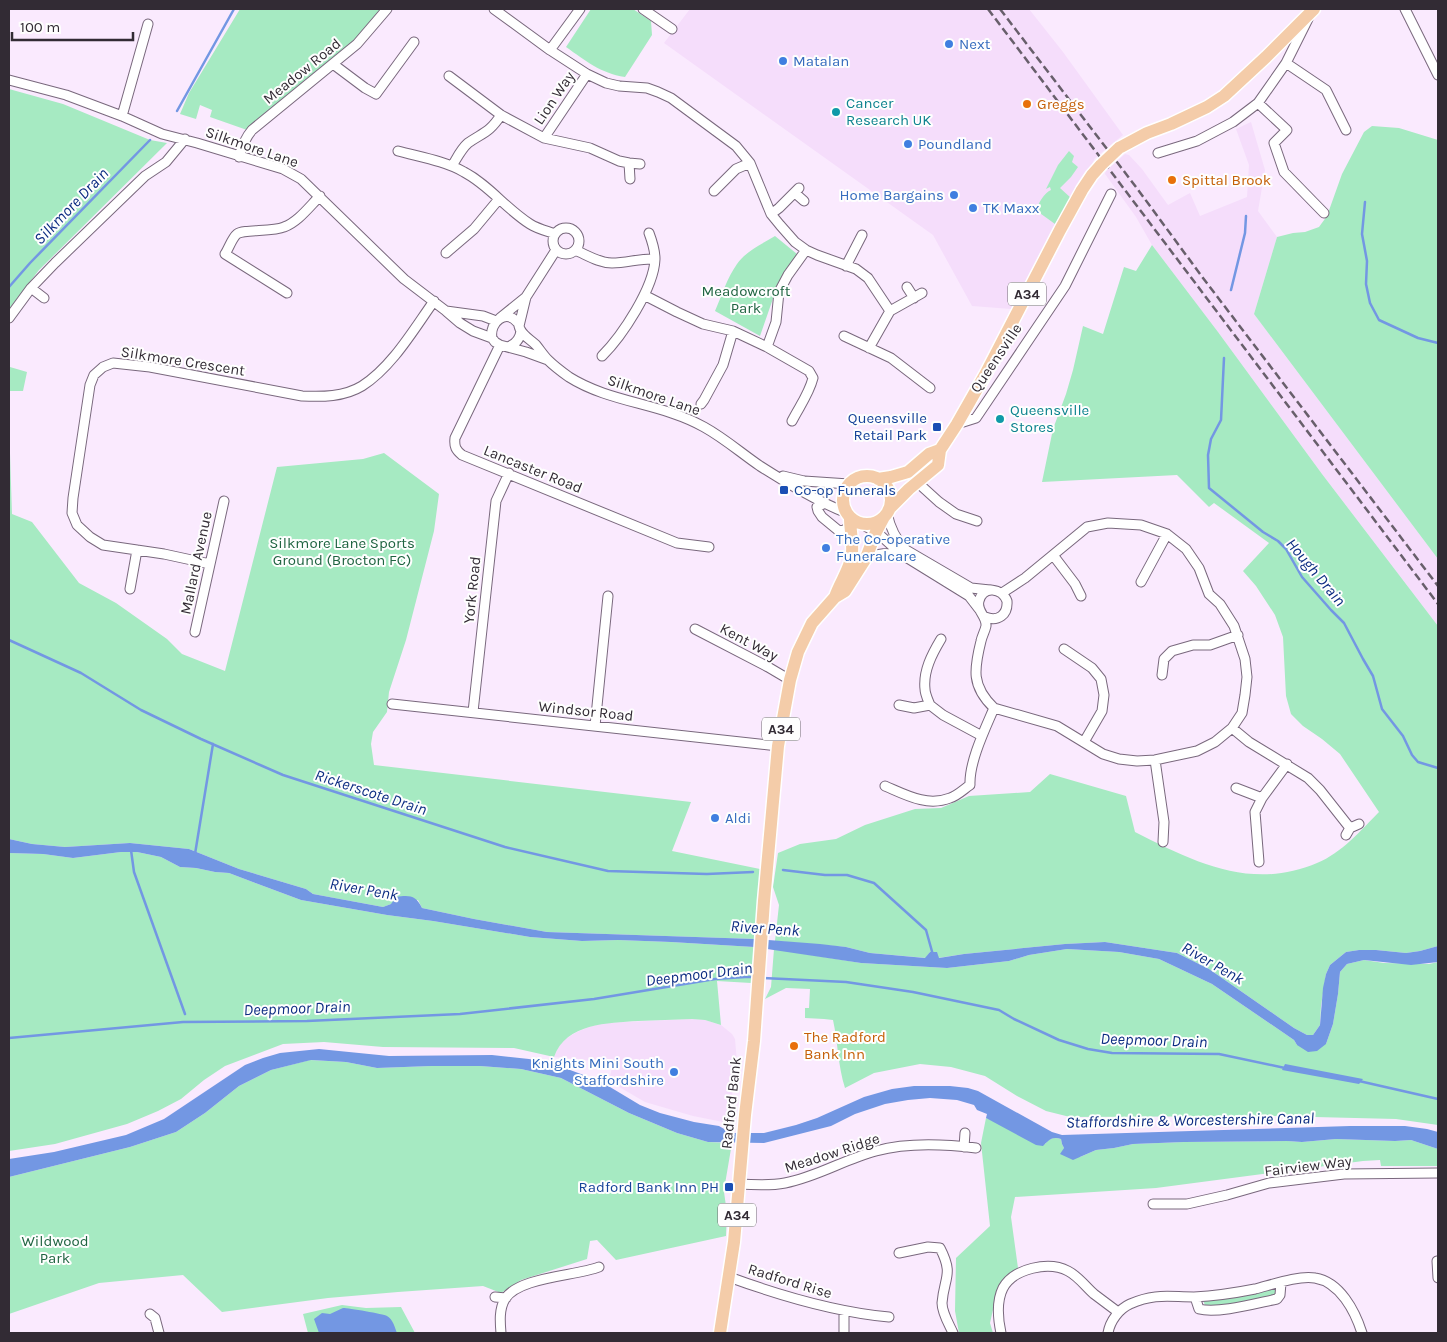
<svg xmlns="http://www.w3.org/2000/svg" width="1447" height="1342" viewBox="0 0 1447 1342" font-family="Karla,sans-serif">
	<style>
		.built { fill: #f5ddfb }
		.green { fill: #a6eac2 }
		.water { fill: #7397e3 }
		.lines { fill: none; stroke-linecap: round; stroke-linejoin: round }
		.stream { stroke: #7397e3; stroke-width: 2.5 }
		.minor-casing { stroke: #79687d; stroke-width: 11 }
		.highway-casing { stroke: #fff; stroke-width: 15 }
		.minor { stroke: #fff; stroke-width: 9 }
		.highway { stroke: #f4cca9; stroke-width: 12 }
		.rail { stroke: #685f6b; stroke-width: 2.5; stroke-dasharray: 8 4; stroke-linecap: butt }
		.highway-bridge-casing { stroke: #fff; stroke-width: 15; stroke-linecap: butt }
		.highway-bridge { stroke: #f4cca9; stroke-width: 12 }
		.shop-dot { fill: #3f7fe0; stroke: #fefefe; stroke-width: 2 }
		.food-dot { fill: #e8710a; stroke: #fefefe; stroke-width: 2 }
		.culture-dot { fill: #0f9aa8; stroke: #fefefe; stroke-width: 2 }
		.transit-dot { fill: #1a4fb4; stroke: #fefefe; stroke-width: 2 }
		.labels { text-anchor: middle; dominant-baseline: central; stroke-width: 4; stroke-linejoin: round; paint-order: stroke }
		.shield { fill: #fefefe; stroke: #6f6a71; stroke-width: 1 }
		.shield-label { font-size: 14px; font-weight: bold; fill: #322b34 }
		.shop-label { font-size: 15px; fill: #366cbe; stroke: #fefefe; text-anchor: start }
		.street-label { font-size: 15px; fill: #322b34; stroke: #fefefe }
		.culture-label { font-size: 15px; fill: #0d838f; stroke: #fefefe; text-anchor: start }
		.food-label { font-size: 15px; fill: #c56008; stroke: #fefefe; text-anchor: start }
		.park-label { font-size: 15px; fill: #1f6441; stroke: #fefefe }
		.transit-label { font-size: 15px; fill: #164399; stroke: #fefefe; text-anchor: end }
		.water-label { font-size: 16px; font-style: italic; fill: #0c2c82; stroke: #fefefe }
	</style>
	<rect width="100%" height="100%" fill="#faeafe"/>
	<path class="built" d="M690,9H1029L1063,52L1123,135L1095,158L1086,176L1056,225L1011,309L972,306L933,235L664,43Z
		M1251,122L1265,170L1258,211L1277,237L1254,314L1438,559V626L1322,474L1218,332L1152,245L1136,217L1105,174L1106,171L1125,154L1129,155L1142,169L1168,205L1190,193L1200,216L1247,197L1249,165L1236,129Z
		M692,1019L705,1020L721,1025L732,1034L735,1039L737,1062L728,1123L693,1116L645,1102L609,1081L613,1063L554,1057L557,1049L565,1039L577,1032L589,1027L603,1023Z"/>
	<path class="green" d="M240,9H381L354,41L247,130L210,117L212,110L200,105L196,119L180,114L189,93Z
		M591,9H633L651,21L652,35L625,77C600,73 586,61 566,47Z
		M9,89L63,104L150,140L167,143L39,270L9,309Z
		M1372,126L1399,128L1438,140V559L1254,314L1277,237L1293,233L1305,232L1319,227L1327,216L1342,174L1364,132Z
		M1069,151L1074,156L1072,162L1078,167L1071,177L1060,188L1071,198L1055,224L1037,211C1037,204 1045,192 1051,190L1050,187L1046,189L1058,165Z
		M775,236L797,254L777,287L760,336L715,311C722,295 727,278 737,264C746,251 762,244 775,236Z
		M1152,245L1218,332L1322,474L1438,626V946L1420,951L1406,953L1376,950H1359L1346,952L1330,965L1326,974L1321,1006L1320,1025L1313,1035H1307L1294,1028L1209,969L1177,953L1105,942L1065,944L964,954L938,958L930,952L926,958L870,953L846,947L775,941L779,905L773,887L778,853L800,844L836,839L865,825L915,809L941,808L969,796L1030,792L1050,774L1126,796L1135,832C1194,862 1251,891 1317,863C1342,853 1361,830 1379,812L1340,754L1322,739L1303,726L1291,714L1286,696L1283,637L1275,615L1256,586L1243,571L1269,543L1214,503L1209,507L1177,475L1042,482L1053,429L1066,394L1073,370L1083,326L1103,334L1124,267L1136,271Z
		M10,367L27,372L23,391H9V369Z
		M9,453H10L12,514L32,522L79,583L116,603L167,639L182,654L225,671L277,467L363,459L384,453L439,494L434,531L406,640L389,692L387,712L373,732L371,744L374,765L691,802L672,851L760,869L755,939L547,932L474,919L422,908L418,900L391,904L383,907L313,894L306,889L239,869L189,849L130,843L65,847L32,844L9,839Z
		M121,852H137L161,857L180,867L196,868L215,872L229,873L301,900L387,915L433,921L530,937L582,941L618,940L671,942L754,947L751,983L717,981L721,1025L705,1020L692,1019C674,1020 656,1020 638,1021C608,1023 566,1023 554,1057L514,1048L383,1047L324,1042L283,1044L225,1066L204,1080L181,1099L158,1111L127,1124L55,1144L9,1151V853L43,854L73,858Z
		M774,949L861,963L947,968L1009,961L1029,955L1067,949L1119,952L1159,959L1212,984L1294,1040L1297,1045L1326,1044L1333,1024L1338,994L1340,972L1347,964L1364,960L1384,963L1429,964L1438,962V1125L1396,1119L1274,1116L1070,1117L1046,1111L1017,1096L985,1076L951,1067L920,1064L874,1073L845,1088C838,1066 838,1043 833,1020L824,1019L805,1018V1008H809L810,989L786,988L765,999L771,987Z
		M310,1060L346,1062L377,1068L431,1066H480L521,1069L561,1078L629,1113L677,1133L708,1142L732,1143L725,1184L724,1192L727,1213L726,1236L616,1260L597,1240L590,1241L587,1259L521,1280L501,1293L483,1286L398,1292L328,1298L222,1312L183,1275L99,1283L9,1314V1177L130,1147L176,1132L205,1113L239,1086L271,1070Z
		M986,1118L1045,1144C1049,1138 1054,1137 1061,1139L1062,1144L1064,1148L1063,1151L1080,1157L1096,1150L1114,1148L1133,1144L1184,1142L1287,1141L1302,1142L1336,1139L1395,1141L1411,1140L1438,1149V1166H1381L1380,1160L1363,1161L1156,1188L1015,1197L1011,1217L1018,1268L998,1287L990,1323L993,1333H959L955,1311L956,1258L990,1226L981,1143Z
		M1276,1288V1297L1206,1308L1203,1300Z
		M342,1305L366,1308L401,1307L415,1333H308L303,1314Z"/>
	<path class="water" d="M9,839L32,844L65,847L130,843L189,849L239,869L306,889L313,894L383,907L391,904L396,897C409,895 416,895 422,908L474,919L547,932L755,939L820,944L846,947L870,953L925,958L930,952H937L939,958L964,954L1065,944L1105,942L1177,953L1209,969L1294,1028L1307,1035H1313L1320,1025L1323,988L1326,974L1330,965L1346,952L1359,950H1376L1406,953L1420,951L1438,946V962L1411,965L1364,960L1347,964L1340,972L1338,994L1333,1024L1326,1044L1317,1051L1308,1052L1297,1045L1294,1040L1212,984L1159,959L1119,952L1067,949L1029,955L1009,961L947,968L861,963L754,947L671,942L618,940L582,941L530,937L433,921L387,915L301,900L229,873L215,872L196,868L180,867L161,857L137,852H121L73,858L43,854L9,853Z
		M319,1049L389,1056L492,1055L529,1059L551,1063L600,1081L640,1105L660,1113L694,1122L719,1126L731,1133H764L796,1125L817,1118L864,1097L892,1089L914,1086H950L968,1088L978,1091L1052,1132L1062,1135L1350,1126H1405L1427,1129L1438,1132V1149L1411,1140L1395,1141L1336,1139L1302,1142L1287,1141L1184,1142L1133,1144L1114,1148L1096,1150L1073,1160L1060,1154L1064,1148L1062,1144L1061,1139C1052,1136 1049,1140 1043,1146L1036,1145L986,1118L987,1114L977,1110L974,1105L957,1100L930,1098L908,1100L885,1104L855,1114L831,1126L764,1143L708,1142L677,1133L629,1113L561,1078L521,1069L480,1066H431L377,1068L346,1062L311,1060L271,1070L239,1086L205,1113L176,1132L130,1147L9,1177V1159L54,1152L126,1135L164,1119L245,1065L263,1058L280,1053Z
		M1285,1064L1363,1079L1359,1084L1282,1070Z
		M343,1308C348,1308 384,1314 387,1316C393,1319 395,1328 397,1333H319L314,1319L322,1313L330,1314Z"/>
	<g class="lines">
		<path class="stream" d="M177,111L234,9
			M1365,202L1362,234L1367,261L1366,284L1370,303L1379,320L1418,338L1438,343
			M9,287L30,263L150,140
			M1231,290L1245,233L1246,216
			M1224,358L1221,420L1211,439L1208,455L1209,488L1263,532L1278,541L1286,549L1302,577L1331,610L1344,623L1363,659L1373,676L1382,709L1403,736L1412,755L1418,762L1438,768
			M9,640L81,673L141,710L201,739L283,775L505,847L608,871L707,874L753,872
			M131,850L134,872L185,1014
			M195,854L213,744
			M783,870L825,875H847L874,883L926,930L933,955
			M763,978L846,982L913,992L999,1010L1014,1019L1059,1040L1088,1049L1112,1053L1219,1054L1285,1068
			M9,1038L183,1022L307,1021L460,1014L594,999L715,979L745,977H755
			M1359,1081L1438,1099"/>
		<g class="minor-casing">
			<path id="minor" d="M494,9L550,50L587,74L606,83L619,86L647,88L658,92L671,98L736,146L750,163L771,214L780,225L795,242L806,250L817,255L856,269L868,278L890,311
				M643,9L672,29
				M1405,9L1438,75
				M550,50L580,9
				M1286,63L1326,90L1346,130
				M333,64L365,88L376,94L414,42
				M449,76L501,115L544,138L590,148L619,161L629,163L640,164
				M9,80L66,95L122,116L162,134L197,143L283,169L301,179L404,279L446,311L460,323L473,331L492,338L495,342L500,345L526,352L548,360
				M1258,103L1287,130L1274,143L1284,172L1324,213
				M122,116L148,24
				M544,138L587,74
				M398,151C420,157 445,161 464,172C489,185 506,209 530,224C538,229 547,231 555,234
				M1158,153L1197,141L1233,122L1258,103L1286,63L1308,19
				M239,157C242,146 245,138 252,130L357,44L387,9
				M629,163L630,179
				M452,166C457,158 461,149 468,143C484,132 489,133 501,115
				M714,191L736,169L750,163
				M795,193L804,201
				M771,214L779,208L799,188
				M553 241a13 13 0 1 1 26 0a13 13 0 1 1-26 0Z
				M575,250C587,255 599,263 612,263C627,263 641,258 655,259
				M446,253L474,229L499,199
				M846,266L862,235
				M907,287L914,298
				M31,288L44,298
				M287,293L225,254C229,248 232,238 237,234C243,229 273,232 284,227C298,222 309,207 320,196
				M644,295L677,312L703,324L733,331L767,347L809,371L813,378C809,394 799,407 792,421
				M446,311L483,316L496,321
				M9,318L31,288L55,263L145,176L166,162L185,139
				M500,318L526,297
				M519,326L526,297L556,250
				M844,336L891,358L930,388
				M492,338C489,322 506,309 517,322C521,326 518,325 520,329C523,336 531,340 536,345C540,350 544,356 548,360C554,366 562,372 569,377C610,403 662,403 704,427C724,438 741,453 760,466C788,484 816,501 847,513
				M500,345L455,438C454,447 456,450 462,455L677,543L709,547
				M508,347C516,344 520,339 521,331
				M767,347L776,322L779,292L788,275L806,250
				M869,348L890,311L922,293
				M602,356C622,336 654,288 655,259C655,250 652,241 649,233
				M701,404L704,400L723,365L733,331
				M957,424L976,418L1065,286L1111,194
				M783,476L804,481L849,484
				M917,482L939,502L956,514L977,521
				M823,504L817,507L818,511L822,517L839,531L845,530L850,524
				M887,513C890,528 895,539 906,550L971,588L990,590
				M862,524L880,535L901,554L969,596L979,609
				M1053,555L1075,584L1081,596
				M866,558C878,553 888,553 901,554
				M210,564L164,554L103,545L90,537L77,525L72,513L73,498L90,385L94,375L103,367L113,363L150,367L302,396C322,397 344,397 362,386C392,367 414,329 434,301
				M1141,582L1167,534
				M130,589L137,550
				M985,617C998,622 1008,615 1007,601C1002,588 983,585 979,601C976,611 987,616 986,626C985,631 982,636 981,641C974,669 971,686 994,708L1057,726L1103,754L1119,759L1137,761L1155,760L1197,751L1215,742L1232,728L1242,713L1245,695L1247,677L1245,659L1234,626L1220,604L1209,594L1199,568L1186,549L1167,534L1141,525L1108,523L1087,527L1025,578L1002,593
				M695,629L768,667L790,680
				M195,632L224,501
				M1064,649L1092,668L1101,679L1104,695L1102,711L1084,742
				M1162,675L1164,659L1172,651L1193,645H1210L1238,635
				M392,704L778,746
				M899,705L914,708L930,705
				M930,705C928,700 925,694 925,689C923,671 932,654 941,639
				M930,705L943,715L982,736
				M473,712L496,501L509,473
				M595,726L608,596
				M1232,728L1249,742L1308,778L1320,790L1350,828
				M1155,760L1164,822L1163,842
				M885,786C906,795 927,807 950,798C957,796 964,789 970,785C969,762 985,729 994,708
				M1236,788L1262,798
				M1346,835L1350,828L1359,824
				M1259,862L1255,812L1262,798L1287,764
				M964,1147L965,1133
				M739,1184C754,1185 770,1186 785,1183C817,1177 845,1159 876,1151C908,1142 944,1144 976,1148
				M1153,1204H1187L1227,1195L1269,1183L1344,1174L1438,1173
				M899,1253L928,1247L940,1248C954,1275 944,1277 942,1303C942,1313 949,1324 953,1333
				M1437,1261L1438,1278
				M729,1277C781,1296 834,1312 889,1317
				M495,1297L506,1298
				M1195,1297L1199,1309C1218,1314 1257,1303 1277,1299L1280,1295L1281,1283
				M844,1311V1333
				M150,1314L155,1318L159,1333
				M501,1333C500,1322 499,1309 505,1299C518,1277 576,1276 599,1267
				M1001,1333C998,1319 996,1302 1003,1288C1014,1268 1049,1261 1068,1271C1078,1276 1086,1287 1094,1294C1102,1300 1110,1306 1118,1312
				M1108,1333C1110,1321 1119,1309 1130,1304C1155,1293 1169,1297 1194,1297C1214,1296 1235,1293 1255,1289C1271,1285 1299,1275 1315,1278C1340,1282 1355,1311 1362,1333"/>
		</g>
		<g class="highway-casing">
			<path id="highway" d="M1119,148L1147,133L1171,124L1207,107L1224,96L1266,57L1314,9
				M843 500a24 24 0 1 1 48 0a24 24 0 1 1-48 0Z
				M878,479L891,477L908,472L929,454L940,450
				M890,508L909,489L938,465L940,450L957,424L986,373L1060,230L1082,190L1092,175L1101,165
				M835,597C840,582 851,568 852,553C853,541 850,529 850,518
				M720,1333L734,1242L745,1115L754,1041L764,901L778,746L790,680L798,652L812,623L835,597L845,591L866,558L876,532L884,517"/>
		</g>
		<use href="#minor" class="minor"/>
		<use href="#highway" class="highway"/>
		<path class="rail" d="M988,9L1438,604
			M1000,9L1136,187L1203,278L1438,586"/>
		<g class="highway-bridge-casing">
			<path id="highway-bridge" d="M1101,165L1119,148"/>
		</g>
		<use href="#highway-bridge" class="highway-bridge"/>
	</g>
	<g class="shop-dot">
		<circle cx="949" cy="44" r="5"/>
		<circle cx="783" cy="61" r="5"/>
		<circle cx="908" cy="144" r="5"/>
		<circle cx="954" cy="195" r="5"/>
		<circle cx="973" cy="208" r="5"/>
		<circle cx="826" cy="548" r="5"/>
		<circle cx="715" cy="818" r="5"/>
		<circle cx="674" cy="1072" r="5"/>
	</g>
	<g class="food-dot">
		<circle cx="1027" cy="104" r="5"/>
		<circle cx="1172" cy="180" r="5"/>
		<circle cx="794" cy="1046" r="5"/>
	</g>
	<g class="culture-dot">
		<circle cx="836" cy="112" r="5"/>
		<circle cx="1000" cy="419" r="5"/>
	</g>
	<g class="transit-dot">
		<rect x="932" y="422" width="10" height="10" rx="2.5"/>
		<rect x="779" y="485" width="10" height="10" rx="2.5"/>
		<rect x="724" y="1182" width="10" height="10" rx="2.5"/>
	</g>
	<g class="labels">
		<g class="shield">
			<rect x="1008" y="282.5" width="38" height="23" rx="4"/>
			<rect x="762" y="717.5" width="38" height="23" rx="4"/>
			<rect x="718" y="1203.5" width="38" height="23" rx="4"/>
		</g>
		<g class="shield-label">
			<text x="1027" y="294">A34</text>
			<text x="781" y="729">A34</text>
			<text x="737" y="1215">A34</text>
		</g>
		<g class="shop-label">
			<text x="959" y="44">Next</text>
			<text x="793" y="61">Matalan</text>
			<text x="918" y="144">Poundland</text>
			<text x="944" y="195" text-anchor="end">Home Bargains</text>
			<text x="983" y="208">TK Maxx</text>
			<text x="836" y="539">The Co-operative<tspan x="836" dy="17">Funeralcare</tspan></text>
			<text x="725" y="818">Aldi</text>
			<text x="664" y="1063" text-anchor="end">Knights Mini South<tspan x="664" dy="17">Staffordshire</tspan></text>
		</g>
		<g class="street-label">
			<text transform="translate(302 71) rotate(-39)">Meadow Road</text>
			<text transform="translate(554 98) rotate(-56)">Lion Way</text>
			<text transform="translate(252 147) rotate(19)">Silkmore Lane</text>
			<text transform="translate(996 358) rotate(-56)">Queensville</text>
			<text transform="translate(183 361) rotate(9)">Silkmore Crescent</text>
			<text transform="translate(654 395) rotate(19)">Silkmore Lane</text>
			<text transform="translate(533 469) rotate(22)">Lancaster Road</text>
			<text transform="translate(196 563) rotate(-78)">Mallard Avenue</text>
			<text transform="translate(472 590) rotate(-84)">York Road</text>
			<text transform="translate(749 642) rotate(28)">Kent Way</text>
			<text transform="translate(586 711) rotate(6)">Windsor Road</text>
			<text transform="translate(731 1103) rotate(-84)">Radford Bank</text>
			<text transform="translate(832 1153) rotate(-18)">Meadow Ridge</text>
			<text transform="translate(1308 1166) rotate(-7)">Fairview Way</text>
			<text transform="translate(790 1281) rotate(17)">Radford Rise</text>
		</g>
		<g class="culture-label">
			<text x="846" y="103">Cancer<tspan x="846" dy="17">Research UK</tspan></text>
			<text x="1010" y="410">Queensville<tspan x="1010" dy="17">Stores</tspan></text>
		</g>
		<g class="food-label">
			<text x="1037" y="104">Greggs</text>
			<text x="1182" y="180">Spittal Brook</text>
			<text x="804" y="1037">The Radford<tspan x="804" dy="17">Bank Inn</tspan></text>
		</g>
		<g class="park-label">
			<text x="746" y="291">Meadowcroft<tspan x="746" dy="17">Park</tspan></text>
			<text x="342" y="543">Silkmore Lane Sports<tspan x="342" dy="17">Ground (Brocton FC)</tspan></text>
			<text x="55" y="1241">Wildwood<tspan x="55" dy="17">Park</tspan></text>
		</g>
		<g class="transit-label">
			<text x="927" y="418">Queensville<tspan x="927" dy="17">Retail Park</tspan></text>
			<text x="794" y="490" text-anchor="start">Co-op Funerals</text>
			<text x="719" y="1187">Radford Bank Inn PH</text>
		</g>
		<g class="water-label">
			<text transform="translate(71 206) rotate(-46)">Silkmore Drain</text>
			<text transform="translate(1316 572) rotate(50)">Hough Drain</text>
			<text transform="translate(371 792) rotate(18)">Rickerscote Drain</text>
			<text transform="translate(364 889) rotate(10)">River Penk</text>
			<text transform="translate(765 928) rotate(4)">River Penk</text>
			<text transform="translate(1213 963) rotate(30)">River Penk</text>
			<text transform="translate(699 974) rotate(-7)">Deepmoor Drain</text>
			<text transform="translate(297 1008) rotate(-2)">Deepmoor Drain</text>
			<text transform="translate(1154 1040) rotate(2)">Deepmoor Drain</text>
			<text transform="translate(1190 1120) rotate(-1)">Staffordshire &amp; Worcestershire Canal</text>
		</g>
	</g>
	<rect width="1447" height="1342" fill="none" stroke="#322b34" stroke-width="20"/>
	<path d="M12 32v8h121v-8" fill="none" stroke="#322b34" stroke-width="2.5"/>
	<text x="20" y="32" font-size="15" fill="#322b34" stroke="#fefefe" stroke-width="4" paint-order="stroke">100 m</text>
</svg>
